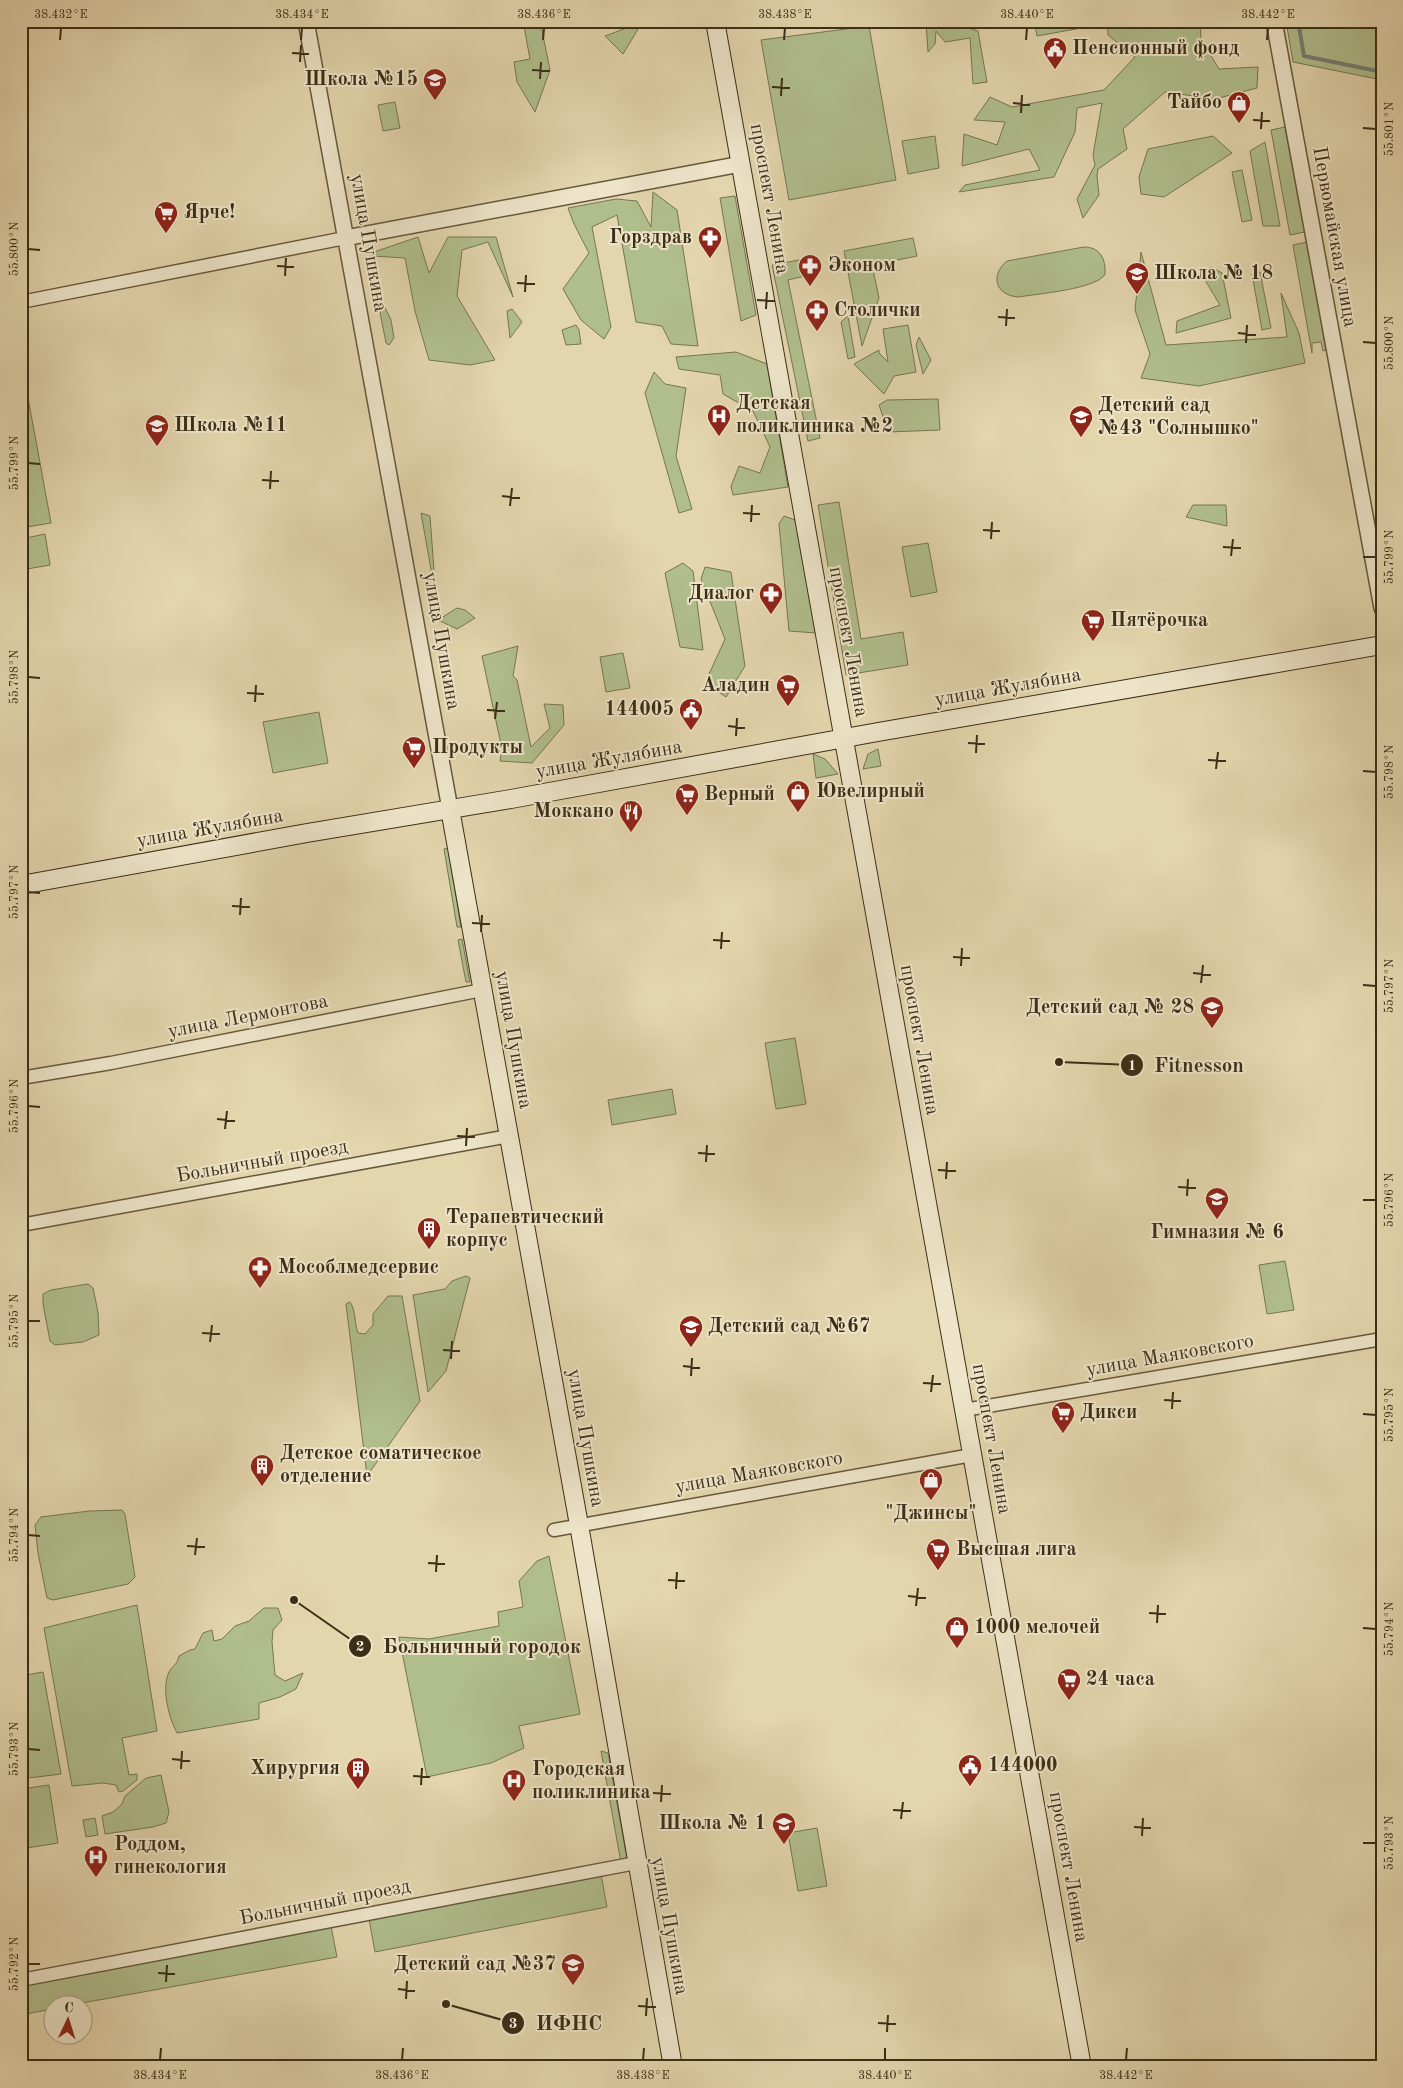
<svg xmlns="http://www.w3.org/2000/svg" width="1403" height="2088" viewBox="0 0 1403 2088" font-family="'Old Standard TT',serif">
	<style>
		.green { fill: #b0be8c; stroke: #767652 }
		.lines { fill: none; stroke-linecap: round; stroke-linejoin: round }
		.stream { stroke: #748075; stroke-width: 4 }
		.minor-casing { stroke: #66583c; stroke-width: 15 }
		.tertiary-casing { stroke: #66583c; stroke-width: 18 }
		.secondary-casing { stroke: #3d2e17; stroke-width: 20 }
		.minor { stroke: #ede4c9; stroke-width: 12 }
		.tertiary { stroke: #ede4c9; stroke-width: 15 }
		.secondary { stroke: #ede4c9; stroke-width: 18 }
		.ticks { fill: none; stroke: #3d2e17; stroke-width: 2 }
		.labels { text-anchor: middle; dominant-baseline: central; stroke-width: 4; stroke-linejoin: round; paint-order: stroke }
		.poi-label { font-size: 20px; font-weight: bold; fill: #3d2e17; stroke: #ede4c9; text-anchor: start }
		.street-label { font-size: 20px; fill: #3d2e17; stroke: #ede4c9 }
		.leader { fill: none; stroke: #3d2e17; stroke-width: 2 }
		.callout-dot { fill: #3d2e17; stroke: #ede4c9; stroke-width: 2 }
		.mark-label { font-size: 15px; text-anchor: middle; font-weight: bold; fill: #fff }
		.callout-label { font-size: 21px; text-anchor: middle; font-weight: bold; fill: #3d2e17; stroke: #ede4c9; stroke-width: 4; stroke-linejoin: round; paint-order: stroke }
		.neatline { fill: none; stroke: #3d2e17; stroke-width: 2 }
		.ticks-label { font-size: 12px; text-anchor: middle; fill: #3d2e17 }
	</style>
	<rect width="100%" height="100%" fill="#e3d5ac"/>
	<filter id="stains"><feTurbulence type="fractalNoise" baseFrequency=".004" numOctaves="4"/><feColorMatrix values="0 0 0 0 .2 0 0 0 0 .09 0 0 0 0 .02 0 0 0 .5 -.17"/></filter>
	<radialGradient id="worn" r=".72"><stop offset=".6" stop-color="#630" stop-opacity="0"/><stop offset="1" stop-color="#630" stop-opacity=".3"/></radialGradient>
	<path class="green" d="M523,21H540L550,70L535,112L517,82L514,62L530,59Z
		M926,21H948L978,31L987,82L973,84L970,38L945,42L936,31L935,44L928,52Z
		M1034,21H1091L1092,26L1037,36Z
		M1108,21H1200L1201,39L1219,69L1258,67L1257,88L1215,99L1165,92L1123,129L1127,149L1098,169L1097,176L1099,195L1083,218L1077,199L1095,165L1093,155L1102,103L1077,108L1075,132L1054,177L959,192L965,185L1040,170L1029,149L962,166L964,134L997,145L1005,122L974,120L990,97L1012,107L1104,90L1135,57L1108,35Z
		M1286,21H1382V80L1293,62Z
		M869,26L896,180L789,200L761,40Z
		M629,27L638,29L623,54L605,36Z
		M395,102L400,128L383,131L378,105Z
		M1285,127L1305,232L1290,235L1271,130Z
		M935,136L939,168L908,174L902,141Z
		M1213,136L1232,153L1164,197L1141,194L1139,177L1148,149Z
		M1265,142L1280,226H1263L1250,151Z
		M1242,170L1252,220L1242,222L1232,172Z
		M653,192L677,210L698,346L671,344L662,326L636,322L617,215L592,227L611,327L604,339L581,320L563,289L589,253L574,224L568,208L616,199L637,201L651,227Z
		M735,196L756,315L741,321L720,198Z
		M418,237L429,273L448,237H496L513,297L488,242L462,250L457,296L495,360L470,365L429,360L415,311L405,258L372,256L371,253Z
		M913,238L917,256L872,265L879,298L862,346L844,251Z
		M1307,242L1326,350L1323,351L1321,342L1312,343V353L1293,245Z
		M1084,247C1100,247 1106,259 1105,274C1098,289 1036,294 1018,297C995,295 990,275 1007,261Z
		M1141,252L1166,345L1287,337L1281,293L1299,333L1305,363L1199,386L1141,378L1150,354L1135,310Z
		M815,257L818,273L788,280L820,438L808,441L772,265Z
		M1211,267L1222,273L1231,318L1176,333L1177,321L1220,305L1202,275L1204,271Z
		M1260,272L1271,328L1262,330L1252,274Z
		M375,287L391,320L394,338L389,345L386,343Z
		M512,309L522,322L510,338L507,311Z
		M848,316L855,357L848,359L841,322Z
		M576,325L579,330L581,344L566,345L562,330Z
		M908,325L916,372L894,376L884,394L854,364L879,350V353L888,362L883,329Z
		M919,337L931,360L923,374L916,345Z
		M736,352L767,364L788,487L733,495L731,486L739,466L760,473L770,447L753,411L723,394L720,375L679,369L676,357Z
		M22,365L51,523L21,528V366Z
		M654,372L665,384L686,388L676,456L692,509L679,513L645,393Z
		M938,399L940,430L888,432L879,405L887,400Z
		M839,502L861,639L903,632L908,665L846,675L818,505Z
		M1193,505H1226L1227,526L1186,517Z
		M421,513L430,516L436,598Z
		M784,516L798,521L816,633L789,631L779,524Z
		M45,534L50,565L21,570V539Z
		M928,543L937,592L911,597L902,547Z
		M683,563L693,571L703,650L680,647L665,573Z
		M705,567L731,572L745,666L726,697L705,683L725,639L701,579Z
		M457,608L465,610L475,618L457,629L438,620Z
		M518,646L513,676L517,680L531,747L550,728L544,704L563,705L564,725L532,763L500,761L502,749L482,656Z
		M623,653L630,688L606,692L600,657Z
		M319,712L328,763L273,773L263,722Z
		M878,749L881,766L863,769L868,754Z
		M813,754L825,759L838,774L816,778Z
		M448,848L461,927H457L444,849Z
		M462,939L470,982H466L458,940Z
		M795,1038L806,1104L776,1109L765,1043Z
		M672,1089L676,1114L612,1125L608,1100Z
		M1285,1261L1294,1310L1267,1314L1259,1265Z
		M466,1276L470,1278L446,1371L428,1392L413,1295L445,1289L452,1281Z
		M88,1284L93,1288L98,1312L99,1335L83,1342L55,1345L50,1341L43,1304V1294L51,1290Z
		M388,1296H402L420,1401L367,1476L346,1304L350,1302C356,1311 354,1322 358,1333L365,1334L373,1325V1314Z
		M122,1510L125,1514L135,1577L128,1584L53,1600L47,1598L38,1553L35,1525L41,1517L89,1511Z
		M549,1556L580,1714L519,1726L524,1748L491,1763L427,1777L399,1637L429,1639L499,1626L498,1612L523,1607L519,1581L537,1561Z
		M137,1605L157,1731L122,1738L129,1775L137,1774V1780L123,1791L119,1792L116,1785L103,1783L72,1786L44,1628Z
		M264,1608H278L282,1620L273,1630L272,1642L275,1675L285,1681L303,1673L296,1689L280,1697L259,1703V1719L177,1733C169,1718 161,1689 169,1672C173,1665 177,1665 179,1656L190,1650L195,1649L203,1633L212,1630L214,1641L222,1639L235,1626L249,1621Z
		M43,1672L61,1774L21,1779V1676Z
		M601,1751L608,1753L627,1859L621,1863Z
		M161,1775L169,1812L166,1823L153,1827L105,1834L102,1816L113,1812L122,1804L125,1796L146,1778Z
		M49,1785L58,1843L21,1849V1789Z
		M95,1818L98,1835L86,1837L83,1820Z
		M817,1828L827,1886L798,1891L788,1833Z
		M601,1874L607,1907L375,1952L369,1919Z
		M331,1926L337,1957L71,2005L52,2006V2009L21,2015V1984Z"/>
	<g class="lines">
		<path class="stream" d="M1298,21L1304,56L1382,72"/>
		<g class="minor-casing">
			<path id="minor" d="M21,302L345,238
				M21,1078L111,1063L482,990
				M21,1225L509,1136
				M964,1410L1382,1339
				M554,1530L972,1455
				M21,1980L636,1863"/>
		</g>
		<g class="tertiary-casing">
			<path id="tertiary" d="M306,21L450,809
				M1274,21L1382,608
				M345,238L741,164"/>
		</g>
		<g class="secondary-casing">
			<path id="secondary" d="M715,21L1082,2067
				M450,809L579,1525L673,2067
				M21,885L307,833L511,799L878,732L1382,645"/>
		</g>
		<use href="#minor" class="minor"/>
		<use href="#tertiary" class="tertiary"/>
		<use href="#secondary" class="secondary"/>
	</g>
	<path class="ticks" d="M60,40L61,28M301,40L302,28M543,40L544,28M784,40L785,28M1026,40L1027,28M1267,40L1268,28M292,53L309,54M300,62L301,45M532,70L550,71M540,79L541,62M772,87L790,88M781,96L782,78M1013,103L1030,105M1021,113L1022,95M1253,120L1270,121M1363,128L1376,129M1261,129L1262,112M28,249L40,250M277,266L294,267M285,276L286,258M517,283L535,284M525,292L526,275M757,300L775,301M766,309L767,292M998,317L1015,318M1006,326L1007,309M1238,333L1256,335M1363,342L1376,343M1246,343L1247,325M28,463L40,464M262,480L279,481M270,489L271,471M502,496L520,498M510,506L512,488M743,513L760,514M751,522L752,505M983,530L1000,531M991,539L992,522M1223,547L1241,548M1231,556L1233,539M1363,557H1376M28,677L40,678M247,693L264,694M255,702L256,685M487,710L505,711M495,719L497,702M728,726L745,728M736,736L737,718M968,743L985,744M976,753L977,735M1208,760L1226,761M1216,769L1218,752M1363,771L1376,772M28,892L40,893M232,906L250,907M240,915L241,898M472,923L490,924M481,932L482,915M713,940L730,941M721,949L722,932M953,957L970,958M961,966L962,948M1193,973L1211,975M1201,983L1203,965M1363,985L1376,986M28,1106L40,1107M217,1119L235,1121M225,1129L227,1111M457,1136L475,1137M466,1146L467,1128M698,1153L715,1154M706,1162L707,1145M938,1170L956,1171M946,1179L947,1162M1178,1187L1196,1188M1187,1196L1188,1179M1363,1200H1376M28,1321H40M202,1333L220,1334M210,1342L212,1325M443,1350L460,1351M451,1359L452,1341M683,1366L700,1368M691,1376L692,1358M923,1383L941,1384M931,1392L933,1375M1164,1400L1181,1401M1172,1409L1173,1392M1363,1414L1376,1415M28,1535L40,1536M187,1546L205,1547M195,1555L197,1538M428,1563L445,1564M436,1572L437,1555M668,1580L685,1581M676,1589L677,1572M908,1596L926,1598M916,1606L918,1588M1149,1613L1166,1614M1157,1623L1158,1605M1363,1628L1376,1629M28,1749L40,1750M172,1759L190,1761M181,1769L182,1751M413,1776L430,1777M421,1785L422,1768M653,1793L671,1794M661,1802L662,1785M893,1810L911,1811M901,1819L903,1802M1134,1827L1151,1828M1142,1836L1143,1818M1363,1843H1376M28,1964H40M158,1973L175,1974M166,1982L167,1965M398,1989L415,1991M406,1999L407,1981M638,2006L656,2007M646,2016L647,1998M878,2023L896,2024M887,2032L888,2015M160,2060L161,2048M402,2060L403,2048M643,2060L644,2048M885,2060V2048M1126,2060L1127,2048"/>
	<defs>
		<g id="civic-pin" transform="scale(1.25)"><path d="M0 17L-7.5 6A9.5 9.5 0 1 1 7.5 6Z" fill="#8f2418" stroke="#ede4c9"/><path d="M-.6-6.5H3V-4.5H.6V-3L4-1V1h2V6H-6V1h2V-1L-.6-3ZM-1.2 2.5V6h2.4V2.5Z" fill="#fff"/></g>
		<g id="school-pin" transform="scale(1.25)"><path d="M0 17L-7.5 6A9.5 9.5 0 1 1 7.5 6Z" fill="#8f2418" stroke="#ede4c9"/><path d="M0-5L7-2L0 1L-7-2ZM-4 1L0 2.5L4 1V4Q0 6-4 4Z" fill="#fff"/></g>
		<g id="shop-pin" transform="scale(1.25)"><path d="M0 17L-7.5 6A9.5 9.5 0 1 1 7.5 6Z" fill="#8f2418" stroke="#ede4c9"/><path d="M-5-2.5h2.3a2.7 3.5 0 0 1 5.4 0H5L5.5 6h-11ZM-1.5-2.5h3a1.5 2.3 0 0 0-3 0Z" fill="#fff"/></g>
		<g id="supermarket-pin" transform="scale(1.25)"><path d="M0 17L-7.5 6A9.5 9.5 0 1 1 7.5 6Z" fill="#8f2418" stroke="#ede4c9"/><path d="M-6-5.5h2.5l.6 2H6L4.5 2H-2.5L-4.4-4H-6ZM-1.5 3.2a1.3 1.3 0 1 0 .1 0ZM3 3.2a1.3 1.3 0 1 0 .1 0Z" fill="#fff"/></g>
		<g id="pharmacy-pin" transform="scale(1.25)"><path d="M0 17L-7.5 6A9.5 9.5 0 1 1 7.5 6Z" fill="#8f2418" stroke="#ede4c9"/><path d="M-2-6h4v4h4v4h-4v4h-4v-4h-4v-4h4Z" fill="#fff"/></g>
		<g id="hospital-pin" transform="scale(1.25)"><path d="M0 17L-7.5 6A9.5 9.5 0 1 1 7.5 6Z" fill="#8f2418" stroke="#ede4c9"/><path d="M-5-5h3v3.5h4V-5h3V5h-3V1.5h-4V5h-3Z" fill="#fff"/></g>
		<g id="restaurant-pin" transform="scale(1.25)"><path d="M0 17L-7.5 6A9.5 9.5 0 1 1 7.5 6Z" fill="#8f2418" stroke="#ede4c9"/><path d="M-5-6h1v4h1v-4h1v4h1v-4h1v5L-1.5 .5V6h-2V.5L-5-1ZM5-6V6H3V1.5H1.5Q1.5-4 5-6Z" fill="#fff"/></g>
		<g id="building-pin" transform="scale(1.25)"><path d="M0 17L-7.5 6A9.5 9.5 0 1 1 7.5 6Z" fill="#8f2418" stroke="#ede4c9"/><path d="M-4-6H4V6H1V3H-1V6H-4ZM-2.5-4.3h1.7v1.8h-1.7ZM.8-4.3h1.7v1.8H.8ZM-2.5-1h1.7V.8h-1.7ZM.8-1h1.7V.8H.8Z" fill="#fff"/></g>
	</defs>
	<g fill-rule="evenodd">
		<use href="#civic-pin" x="1055" y="49"/>
		<use href="#school-pin" x="435" y="80"/>
		<use href="#shop-pin" x="1239" y="103"/>
		<use href="#supermarket-pin" x="166" y="213"/>
		<use href="#pharmacy-pin" x="710" y="238"/>
		<use href="#pharmacy-pin" x="810" y="266"/>
		<use href="#school-pin" x="1137" y="274"/>
		<use href="#pharmacy-pin" x="817" y="311"/>
		<use href="#hospital-pin" x="719" y="416"/>
		<use href="#school-pin" x="1081" y="417"/>
		<use href="#school-pin" x="157" y="426"/>
		<use href="#pharmacy-pin" x="771" y="594"/>
		<use href="#supermarket-pin" x="1093" y="621"/>
		<use href="#supermarket-pin" x="788" y="686"/>
		<use href="#civic-pin" x="691" y="710"/>
		<use href="#supermarket-pin" x="414" y="748"/>
		<use href="#shop-pin" x="798" y="792"/>
		<use href="#supermarket-pin" x="687" y="795"/>
		<use href="#restaurant-pin" x="631" y="812"/>
		<use href="#school-pin" x="1212" y="1008"/>
		<use href="#school-pin" x="1217" y="1199"/>
		<use href="#building-pin" x="429" y="1229"/>
		<use href="#pharmacy-pin" x="260" y="1268"/>
		<use href="#school-pin" x="691" y="1327"/>
		<use href="#supermarket-pin" x="1063" y="1413"/>
		<use href="#building-pin" x="262" y="1466"/>
		<use href="#shop-pin" x="931" y="1480"/>
		<use href="#supermarket-pin" x="938" y="1550"/>
		<use href="#shop-pin" x="957" y="1628"/>
		<use href="#supermarket-pin" x="1069" y="1680"/>
		<use href="#civic-pin" x="970" y="1766"/>
		<use href="#building-pin" x="358" y="1769"/>
		<use href="#hospital-pin" x="514" y="1781"/>
		<use href="#school-pin" x="784" y="1824"/>
		<use href="#hospital-pin" x="96" y="1857"/>
		<use href="#school-pin" x="573" y="1965"/>
	</g>
	<g class="labels">
		<g class="poi-label">
			<text x="1072" y="49">Пенсионный фонд</text>
			<text x="418" y="80" text-anchor="end">Школа №15</text>
			<text x="1222" y="103" text-anchor="end">Тайбо</text>
			<text x="184" y="213">Ярче!</text>
			<text x="692" y="238" text-anchor="end">Горздрав</text>
			<text x="828" y="266">Эконом</text>
			<text x="1154" y="274">Школа № 18</text>
			<text x="834" y="311">Столички</text>
			<text x="736" y="404">Детская<tspan x="736" dy="23">поликлиника №2</tspan></text>
			<text x="1098" y="406">Детский сад<tspan x="1098" dy="23">№43 "Солнышко"</tspan></text>
			<text x="174" y="426">Школа №11</text>
			<text x="754" y="594" text-anchor="end">Диалог</text>
			<text x="1110" y="621">Пятёрочка</text>
			<text x="770" y="686" text-anchor="end">Аладин</text>
			<text x="674" y="710" text-anchor="end">144005</text>
			<text x="432" y="748">Продукты</text>
			<text x="816" y="792">Ювелирный</text>
			<text x="704" y="795">Верный</text>
			<text x="614" y="812" text-anchor="end">Моккано</text>
			<text x="1194" y="1008" text-anchor="end">Детский сад № 28</text>
			<text x="446" y="1218">Терапевтический<tspan x="446" dy="23">корпус</tspan></text>
			<text x="1217" y="1233" text-anchor="middle">Гимназия № 6</text>
			<text x="278" y="1268">Мособлмедсервис</text>
			<text x="708" y="1327">Детский сад №67</text>
			<text x="1080" y="1413">Дикси</text>
			<text x="280" y="1454">Детское соматическое<tspan x="280" dy="23">отделение</tspan></text>
			<text x="931" y="1514" text-anchor="middle">"Джинсы"</text>
			<text x="956" y="1550">Высшая лига</text>
			<text x="974" y="1628">1000 мелочей</text>
			<text x="1086" y="1680">24 часа</text>
			<text x="988" y="1766">144000</text>
			<text x="340" y="1769" text-anchor="end">Хирургия</text>
			<text x="532" y="1770">Городская<tspan x="532" dy="23">поликлиника</tspan></text>
			<text x="766" y="1824" text-anchor="end">Школа № 1</text>
			<text x="114" y="1845">Роддом,<tspan x="114" dy="23">гинекология</tspan></text>
			<text x="556" y="1965" text-anchor="end">Детский сад №37</text>
		</g>
		<g class="street-label">
			<text transform="translate(769 199) rotate(80)">проспект Ленина</text>
			<text transform="translate(1334 237) rotate(80)">Первомайская улица</text>
			<text transform="translate(368 243) rotate(80)">улица Пушкина</text>
			<text transform="translate(441 641) rotate(80)">улица Пушкина</text>
			<text transform="translate(848 642) rotate(80)">проспект Ленина</text>
			<text transform="translate(1008 688) rotate(-10)">улица Жулябина</text>
			<text transform="translate(609 760) rotate(-10)">улица Жулябина</text>
			<text transform="translate(210 829) rotate(-10)">улица Жулябина</text>
			<text transform="translate(248 1017) rotate(-11)">улица Лермонтова</text>
			<text transform="translate(513 1040) rotate(80)">улица Пушкина</text>
			<text transform="translate(919 1040) rotate(80)">проспект Ленина</text>
			<text transform="translate(262 1162) rotate(-10)">Больничный проезд</text>
			<text transform="translate(1170 1356) rotate(-10)">улица Маяковского</text>
			<text transform="translate(585 1438) rotate(80)">улица Пушкина</text>
			<text transform="translate(991 1439) rotate(80)">проспект Ленина</text>
			<text transform="translate(759 1473) rotate(-10)">улица Маяковского</text>
			<text transform="translate(1068 1867) rotate(80)">проспект Ленина</text>
			<text transform="translate(325 1903) rotate(-11)">Больничный проезд</text>
			<text transform="translate(669 1926) rotate(80)">улица Пушкина</text>
		</g>
	</g>
	<path class="leader" d="M1059 1062L1132 1065M294 1600L360 1646M446 2004L513 2023"/>
	<g class="callout-dot">
		<circle cx="1059" cy="1062" r="5"/>
		<circle cx="294" cy="1600" r="5"/>
		<circle cx="446" cy="2004" r="5"/>
		<circle cx="1132" cy="1065" r="12"/>
		<circle cx="360" cy="1646" r="12"/>
		<circle cx="513" cy="2023" r="12"/>
	</g>
	<g class="mark-label">
		<text x="1132" y="1070">1</text>
		<text x="360" y="1651">2</text>
		<text x="513" y="2028">3</text>
	</g>
	<g class="callout-label">
		<text x="1199" y="1072">Fitnesson</text>
		<text x="482" y="1653">Больничный городок</text>
		<text x="569" y="2030">ИФНС</text>
	</g>
	<rect width="1403" height="2088" fill="none" stroke="#e3d5ac" stroke-width="55"/>
	<g transform="translate(68 2020) rotate(4)"><circle r="24" fill="#ede4c9" stroke="#a79b82"/>
	<path d="M0-4L9 19L0 12L-9 19Z" fill="#8f2418"/>
	<text y="-8" font-size="14" font-weight="bold" text-anchor="middle" fill="#3d2e17">С</text>
	</g>
	<rect x="28" y="28" width="1348" height="2032" class="neatline"/>
	<g class="ticks-label">
		<text x="61" y="18">38.432°E</text>
		<text x="302" y="18">38.434°E</text>
		<text x="544" y="18">38.436°E</text>
		<text x="785" y="18">38.438°E</text>
		<text x="1027" y="18">38.440°E</text>
		<text x="1268" y="18">38.442°E</text>
		<text transform="translate(1389 129) rotate(-90)" y="4">55.801°N</text>
		<text transform="translate(14 249) rotate(-90)" y="4">55.800°N</text>
		<text transform="translate(1389 343) rotate(-90)" y="4">55.800°N</text>
		<text transform="translate(14 463) rotate(-90)" y="4">55.799°N</text>
		<text transform="translate(1389 557) rotate(-90)" y="4">55.799°N</text>
		<text transform="translate(14 677) rotate(-90)" y="4">55.798°N</text>
		<text transform="translate(1389 772) rotate(-90)" y="4">55.798°N</text>
		<text transform="translate(14 892) rotate(-90)" y="4">55.797°N</text>
		<text transform="translate(1389 986) rotate(-90)" y="4">55.797°N</text>
		<text transform="translate(14 1106) rotate(-90)" y="4">55.796°N</text>
		<text transform="translate(1389 1200) rotate(-90)" y="4">55.796°N</text>
		<text transform="translate(14 1321) rotate(-90)" y="4">55.795°N</text>
		<text transform="translate(1389 1415) rotate(-90)" y="4">55.795°N</text>
		<text transform="translate(14 1535) rotate(-90)" y="4">55.794°N</text>
		<text transform="translate(1389 1629) rotate(-90)" y="4">55.794°N</text>
		<text transform="translate(14 1749) rotate(-90)" y="4">55.793°N</text>
		<text transform="translate(1389 1843) rotate(-90)" y="4">55.793°N</text>
		<text transform="translate(14 1964) rotate(-90)" y="4">55.792°N</text>
		<text x="160" y="2079">38.434°E</text>
		<text x="402" y="2079">38.436°E</text>
		<text x="643" y="2079">38.438°E</text>
		<text x="885" y="2079">38.440°E</text>
		<text x="1126" y="2079">38.442°E</text>
	</g>
	<rect width="100%" height="100%" filter="url(#stains)"/>
	<rect width="100%" height="100%" fill="url(#worn)"/>
</svg>
